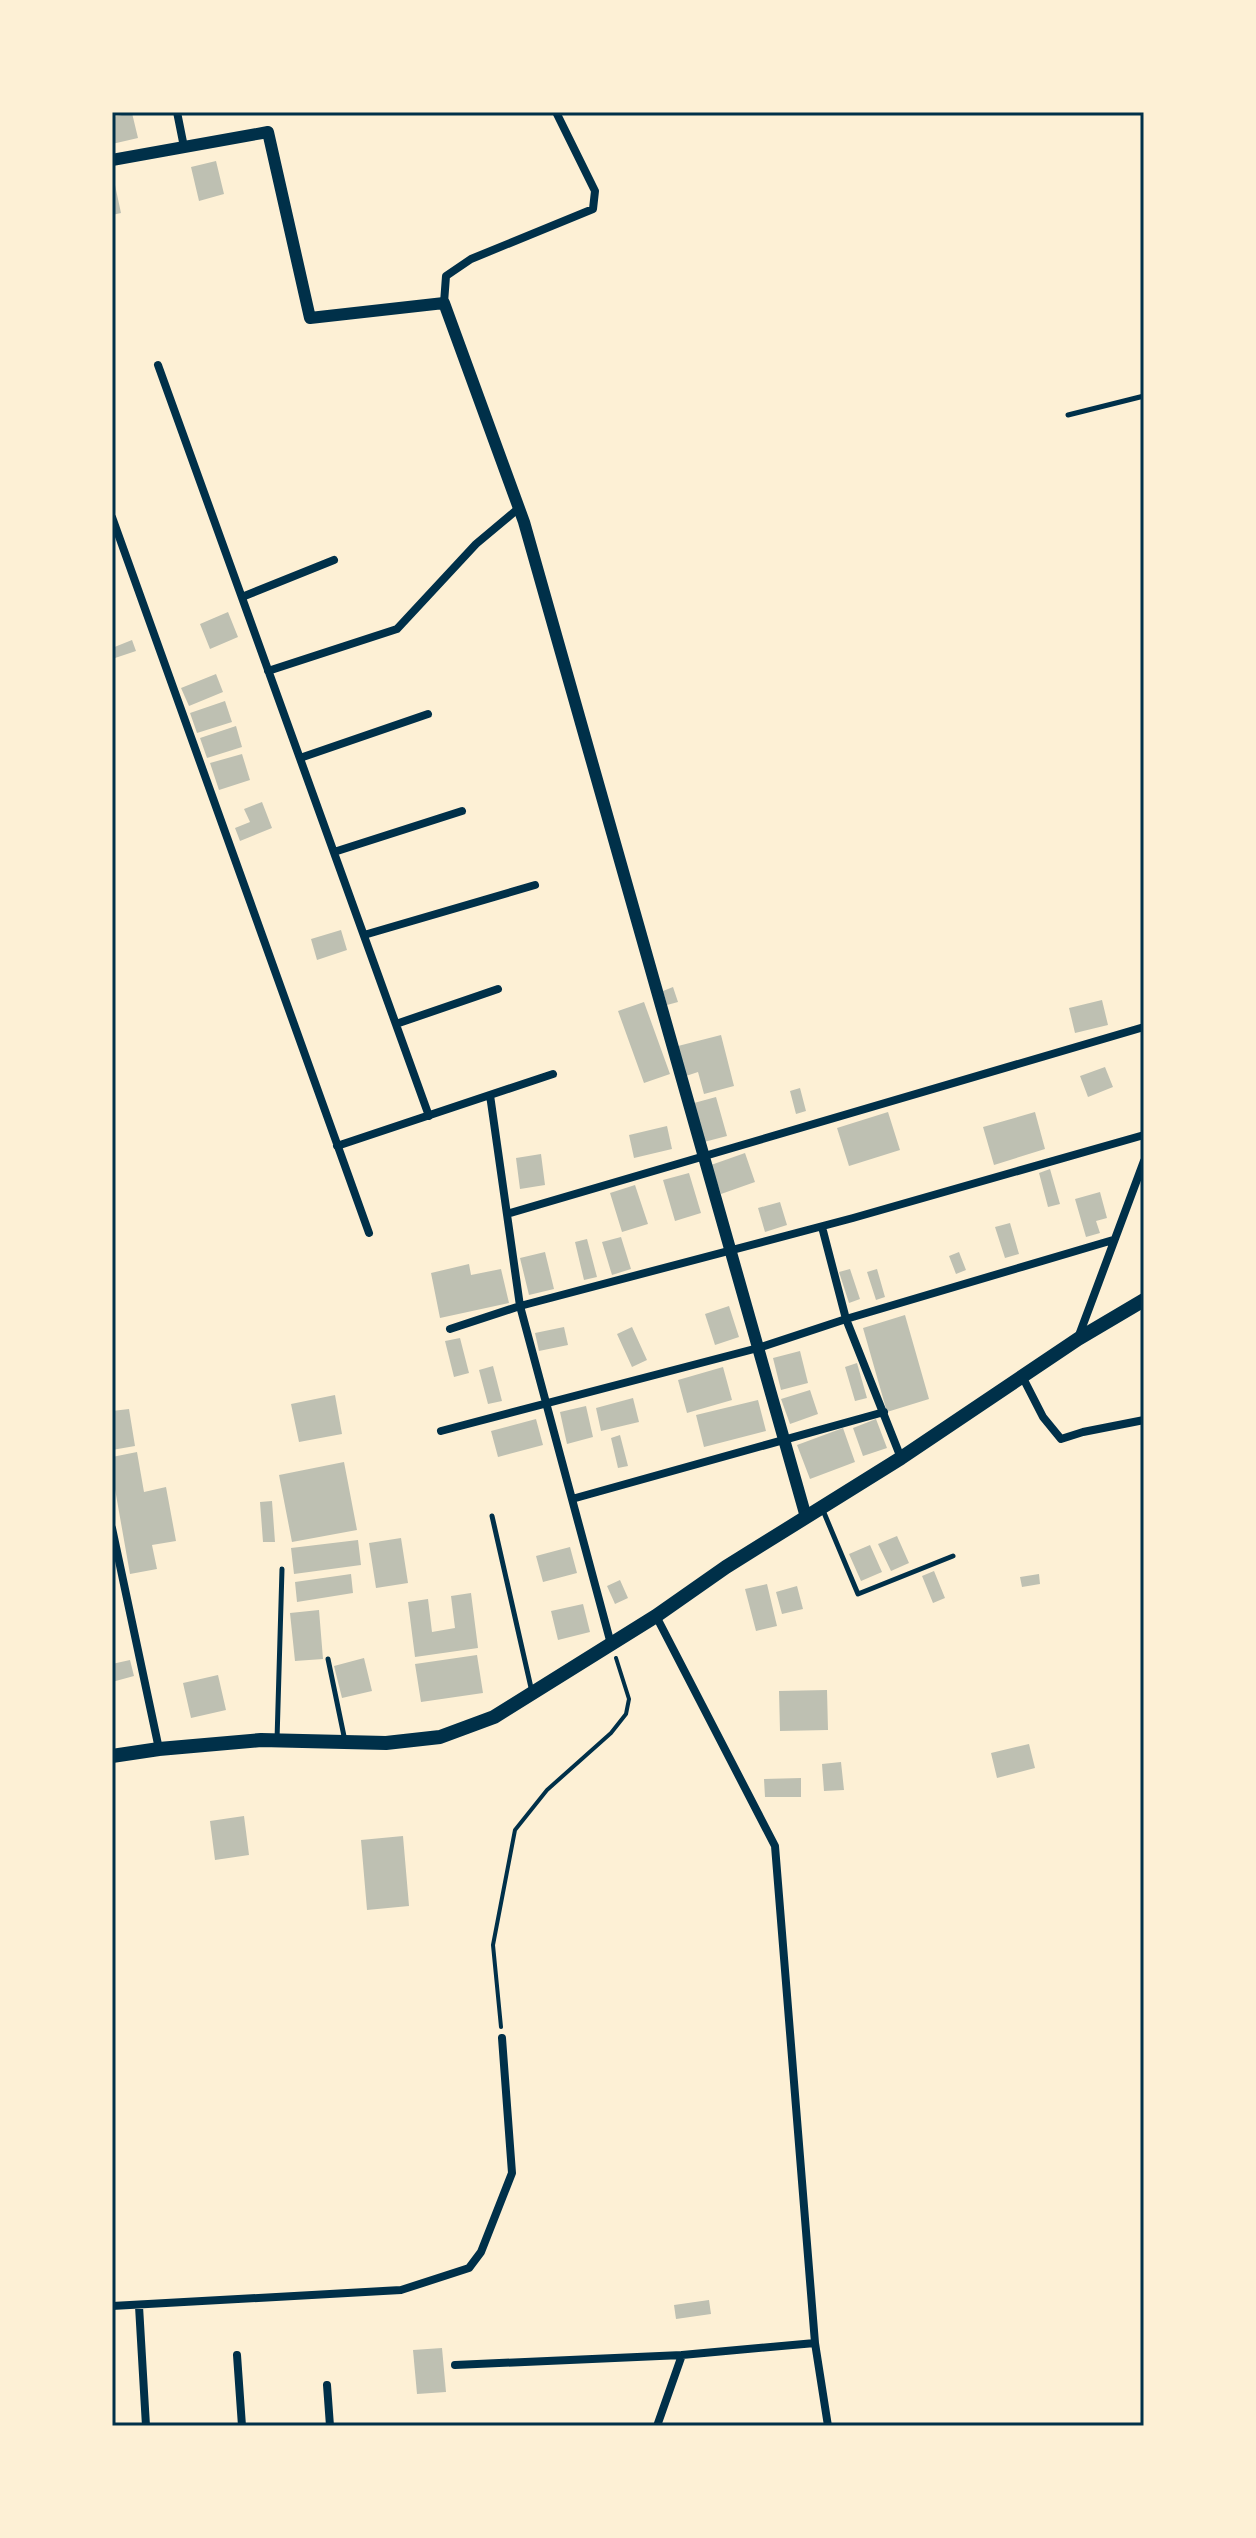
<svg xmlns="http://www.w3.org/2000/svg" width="1256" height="2538" viewBox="0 0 1256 2538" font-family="Literata,serif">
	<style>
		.building { fill: #bec0b2 }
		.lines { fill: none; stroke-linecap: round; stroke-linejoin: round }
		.path { stroke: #003049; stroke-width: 4 }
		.service { stroke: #003049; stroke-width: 5 }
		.minor { stroke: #003049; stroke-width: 8 }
		.tertiary { stroke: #003049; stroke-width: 12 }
		.secondary { stroke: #003049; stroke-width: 14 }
		.neatline { fill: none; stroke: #003049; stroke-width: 3 }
	</style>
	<rect width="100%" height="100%" fill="#fdf0d5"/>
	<path class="building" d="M132,113L138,138L112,144V117Z
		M216,161L224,194L199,201L191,167Z
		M115,185L121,213L112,215V186Z
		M228,612L238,637L210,649L200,624Z
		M132,640L136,651L112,659V648Z
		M216,674L223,692L189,706L181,688Z
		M225,701L232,722L197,733L190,713Z
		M236,726L242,747L207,758L200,738Z
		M242,754L250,780L219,790L210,763Z
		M262,802L272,828L240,841L235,828L250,822L244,809Z
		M341,930L347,950L317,960L311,939Z
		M673,987L678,1002L667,1005L663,991Z
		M1102,1000L1108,1025L1075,1033L1069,1008Z
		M644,1002L670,1074L644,1083L618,1011Z
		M721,1035L734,1086L704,1094L698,1072L686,1076L678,1046Z
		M1105,1067L1113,1087L1088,1097L1080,1076Z
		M800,1088L806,1111L796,1114L790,1091Z
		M716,1097L727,1136L704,1142L694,1103Z
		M888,1112L900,1150L849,1166L837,1128Z
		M1035,1112L1045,1149L994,1165L983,1127Z
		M667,1126L672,1149L634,1158L629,1135Z
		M745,1153L755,1182L721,1194L711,1165Z
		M541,1154L545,1185L520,1189L516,1158Z
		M1050,1169L1060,1204L1048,1207L1039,1173Z
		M689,1173L701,1213L675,1221L663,1180Z
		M635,1185L648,1224L622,1232L610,1193Z
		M1100,1192L1107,1218L1096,1221L1100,1233L1086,1237L1075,1199Z
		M780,1202L787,1225L765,1232L758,1208Z
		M1010,1223L1019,1254L1005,1258L995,1227Z
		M621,1237L631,1269L612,1275L602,1242Z
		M587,1239L597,1277L584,1280L575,1242Z
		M545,1252L554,1289L529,1295L520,1258Z
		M959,1252L966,1270L956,1274L949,1256Z
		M469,1264L471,1275L501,1269L509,1303L440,1318L431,1273Z
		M850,1269L860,1299L849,1303L839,1272Z
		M877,1269L885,1297L876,1300L867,1272Z
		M729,1306L739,1337L715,1345L705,1314Z
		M905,1315L929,1399L887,1412L863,1328Z
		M564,1327L568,1345L539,1351L535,1333Z
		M632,1327L647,1360L632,1367L617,1334Z
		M460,1338L469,1373L454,1377L445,1341Z
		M800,1351L808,1383L781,1390L773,1358Z
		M857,1363L867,1398L855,1401L845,1367Z
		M493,1366L502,1401L488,1404L479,1370Z
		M723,1367L732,1400L687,1413L678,1380Z
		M810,1390L818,1414L790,1424L781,1399Z
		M335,1395L342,1434L299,1442L291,1404Z
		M633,1398L639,1422L601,1431L596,1408Z
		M758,1400L766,1431L704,1447L696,1415Z
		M586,1406L593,1437L567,1444L560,1412Z
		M129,1409L135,1446L112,1450V1411Z
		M536,1419L543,1445L498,1457L491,1431Z
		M876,1419L887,1448L863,1456L853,1428Z
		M843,1428L855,1462L810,1479L797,1445Z
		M620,1435L628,1466L618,1468L611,1438Z
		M137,1452L144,1492L166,1487L176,1541L152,1545L157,1569L130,1574L112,1472V1457Z
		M344,1462L357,1530L292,1542L279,1475Z
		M272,1501L275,1542H263L260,1502Z
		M897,1536L909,1563L891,1571L878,1544Z
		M401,1538L408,1583L376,1588L369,1543Z
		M358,1540L361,1565L294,1574L291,1548Z
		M870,1545L882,1572L861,1581L849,1554Z
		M570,1547L577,1573L543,1582L536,1556Z
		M934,1571L945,1598L933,1603L922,1576Z
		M351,1574L353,1593L297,1602L295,1582Z
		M1039,1574L1040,1584L1022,1587L1020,1577Z
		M620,1580L628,1598L615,1604L607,1586Z
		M767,1584L777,1626L756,1631L745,1589Z
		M797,1586L803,1609L782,1614L776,1592Z
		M471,1593L478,1648L415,1657L408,1602L428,1599L432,1632L455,1628L451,1596Z
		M583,1604L590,1632L558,1640L551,1611Z
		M319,1610L323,1659L295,1661L290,1613Z
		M477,1655L483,1693L421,1702L415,1664Z
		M364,1658L372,1691L342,1698L334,1666Z
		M130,1660L134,1676L112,1682V1664Z
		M218,1675L226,1710L191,1718L183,1683Z
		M827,1690L828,1730L780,1731L779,1691Z
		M1029,1744L1035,1768L997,1778L991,1753Z
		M841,1762L844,1790L824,1791L822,1764Z
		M801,1778V1797H765L764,1779Z
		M244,1816L249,1855L215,1860L210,1821Z
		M403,1836L409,1906L367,1910L361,1840Z
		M709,2300L711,2314L676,2319L674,2305Z
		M442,2348L446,2392L417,2394L413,2350Z"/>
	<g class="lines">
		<path class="path" d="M501,2027L493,1945L515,1830L547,1790L611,1733L626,1714L629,1699L616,1658"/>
		<path class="service" d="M1068,415L1144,396
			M822,1508L858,1594L953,1556
			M492,1516L532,1692
			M328,1659L345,1741
			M277,1740L282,1569"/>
		<path class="minor" d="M177,112L184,147
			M444,303L446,276L471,259L593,209L595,191L556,112
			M158,365L429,1116
			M112,517L369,1233
			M242,597L334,560
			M268,671L397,629L476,544L519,508
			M300,758L428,714
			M334,852L462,811
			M364,935L535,885
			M396,1024L498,989
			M490,1095L520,1306L611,1644
			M337,1146L553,1074
			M507,1214L1144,1027
			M450,1329L520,1306L853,1218L1144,1135
			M1078,1338L1144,1161
			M1022,1376L1043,1417L1061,1439L1083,1432L1144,1420
			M441,1431L758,1348L846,1319L822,1227
			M901,1458L846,1319L1113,1240
			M572,1499L884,1412
			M112,1528L159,1749
			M656,1616L775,1846L815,2343L828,2426
			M112,2306L401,2290L469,2268L481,2252L512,2173L502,2038
			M139,2306L146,2426
			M237,2355L242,2426
			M455,2365L682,2355L815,2343
			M327,2385L330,2426
			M657,2426L682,2355"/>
		<path class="tertiary" d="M112,160L268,132L310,318L444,303L524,522L806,1517"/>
		<path class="secondary" d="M112,1756L159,1749L261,1740L386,1743L440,1737L494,1717L656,1616L726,1567L901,1458L1078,1339L1144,1300"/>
	</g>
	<rect width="1256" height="2538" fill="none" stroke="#fdf0d5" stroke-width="228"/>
	<rect x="114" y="114" width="1028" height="2310" class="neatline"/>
</svg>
